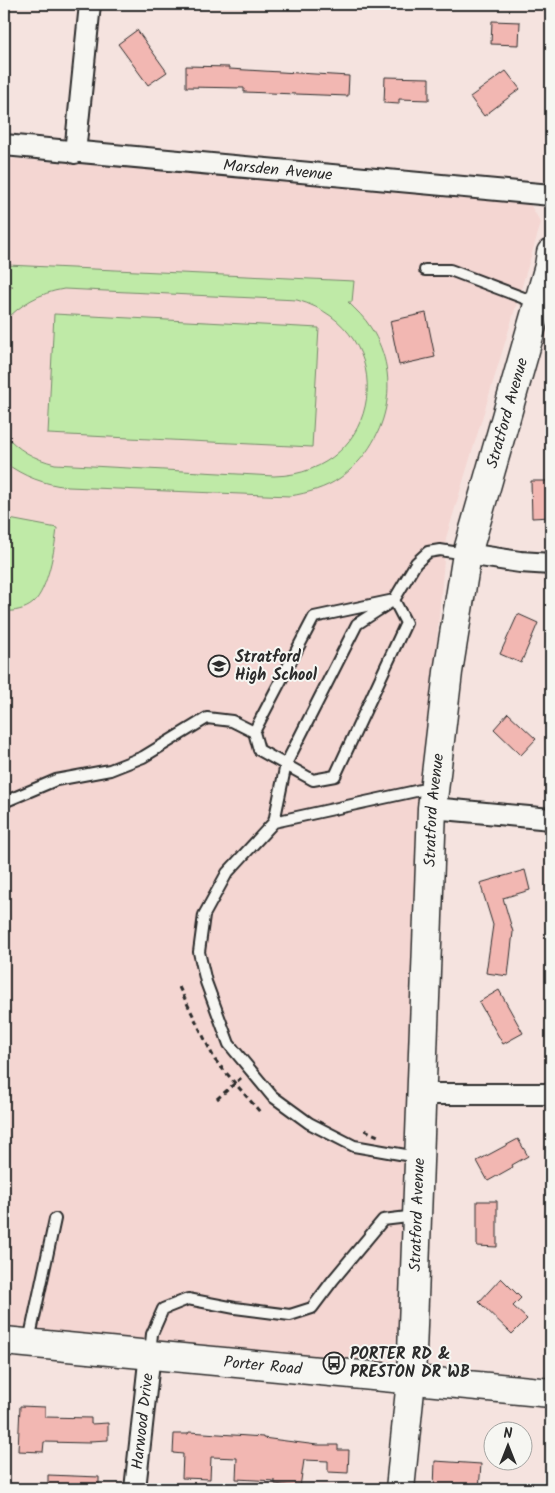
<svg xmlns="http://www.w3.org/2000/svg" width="555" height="1493" viewBox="0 0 555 1493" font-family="Kalam,sans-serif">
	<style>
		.built { fill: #f4d6d2 }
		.grass { fill: #bfeaa7; stroke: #758a69 }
		.building { fill: #f2b7b2; stroke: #2b2b2b }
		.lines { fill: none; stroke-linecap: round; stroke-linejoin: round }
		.lane-casing { stroke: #2b2b2b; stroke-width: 14 }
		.street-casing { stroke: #2b2b2b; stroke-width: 24 }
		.secondary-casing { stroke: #2b2b2b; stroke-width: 31 }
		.path { stroke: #2b2b2b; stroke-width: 3; stroke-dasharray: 5 4; stroke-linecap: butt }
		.lane { stroke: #f6f6f2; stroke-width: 10 }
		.street { stroke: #f6f6f2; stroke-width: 20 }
		.secondary { stroke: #f6f6f2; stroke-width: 28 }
		.labels { text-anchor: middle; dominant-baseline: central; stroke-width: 4; stroke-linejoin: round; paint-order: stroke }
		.street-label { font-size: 16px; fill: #2b2b2b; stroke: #f6f6f2 }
		.poi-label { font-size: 16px; font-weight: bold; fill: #2b2b2b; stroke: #f6f6f2; text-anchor: start }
	</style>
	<rect width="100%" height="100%" fill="#f5e3df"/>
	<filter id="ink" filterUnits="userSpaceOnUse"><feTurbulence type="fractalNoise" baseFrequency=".02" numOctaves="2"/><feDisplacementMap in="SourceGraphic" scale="10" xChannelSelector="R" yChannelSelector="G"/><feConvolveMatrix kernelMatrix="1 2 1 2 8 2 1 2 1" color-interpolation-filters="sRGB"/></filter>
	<g filter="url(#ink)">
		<path class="built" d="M4,158L528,201L541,223L446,538L423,795L398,1338L384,1364L4,1333Z"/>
		<path class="grass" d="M7,265L354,281L352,302H348C356,310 365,318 371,328C403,378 388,444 340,478C326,488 308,493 290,496L68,487C44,484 24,477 4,462V433C17,450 35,459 55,464L274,476C384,474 403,330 297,300L64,289C39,293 21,304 4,322V293L13,286L5,285Z
			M54,314L319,328L312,447L48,434Z
			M4,518L57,528C55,547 48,590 33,603C25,610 14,611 4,612Z"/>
		<path class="building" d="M492,21L520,22L519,45L491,44Z
			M137,30L167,72L148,85L118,44Z
			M186,66L229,67V69L349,76L348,96L244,92V88L186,87Z
			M506,71L520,89L484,116L470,97Z
			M385,77L429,78V100L399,99V104L384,103Z
			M426,313L435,357L399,365L390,321Z
			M531,481H551V517L532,518Z
			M518,614L538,623L521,663L500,654Z
			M508,713L536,739L521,755L494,729Z
			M525,870L530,890L503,898L513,932L508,976L486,973L493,925L480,883Z
			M499,990L523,1033L503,1044L479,1002Z
			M518,1139L528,1156L512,1165L513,1167L488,1181L477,1161Z
			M477,1201H497V1247L477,1246Z
			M501,1278L521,1298L513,1306L527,1319L512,1334L479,1302Z
			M20,1406L45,1407V1417L91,1418V1424L108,1423V1440L90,1441V1443L44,1442L43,1452L18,1451Z
			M189,1432L263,1437V1438L317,1445H338V1450H349L348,1473L328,1472V1461L304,1460L300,1487L275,1484V1481L236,1479L237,1458L211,1457L210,1479L182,1478L183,1454L173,1453L174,1434H188Z
			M435,1461L481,1464L479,1489H434Z
			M48,1475L99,1477V1489H48Z"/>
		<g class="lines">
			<g class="lane-casing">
				<path id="lane" d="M425,270H450L537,303
					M394,600L406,623L335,776L313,780L259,750L254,732L314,617Z
					M4,802L56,780L110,770L143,757L207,718L232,721L254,732
					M274,822L286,764L357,624L394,600L416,563L428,552L440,550L466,554
					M417,1157L354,1146L309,1123L272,1096L229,1044L206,982L199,952L204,915L227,873L274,822L434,787
					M29,1341L55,1219
					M150,1353L152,1334L163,1309L188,1299L235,1308L290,1315L312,1308L333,1280L383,1220L416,1216"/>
			</g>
			<g class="street-casing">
				<g id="street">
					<path id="s1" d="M4,145L551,195"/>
					<path d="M75,153L90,4"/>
					<path d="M467,554L520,562L551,564"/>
					<path d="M432,808L551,819"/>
					<path d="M422,1094H551"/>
					<path id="s2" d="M135,1489L150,1353"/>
				</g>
			</g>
			<g class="secondary-casing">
				<g id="secondary">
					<path id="s3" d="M4,1341L551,1393"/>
					<path id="s4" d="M400,1489L411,1380L432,808L448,672L467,554L549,266L551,253"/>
				</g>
			</g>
			<path class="path" d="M179,987L215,1060L260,1112
				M217,1099L242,1077
				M365,1130L378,1136"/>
			<use href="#lane" class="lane"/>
			<use href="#street" class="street"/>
			<use href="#secondary" class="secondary"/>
		</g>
	</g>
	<defs>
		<g id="school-ring" transform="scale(1.125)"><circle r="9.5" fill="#f6f6f2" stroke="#2b2b2b" stroke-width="1.5"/><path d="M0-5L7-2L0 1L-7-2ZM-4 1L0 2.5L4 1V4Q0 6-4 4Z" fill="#2b2b2b"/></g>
		<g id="bus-ring" transform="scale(1.125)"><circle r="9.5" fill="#f6f6f2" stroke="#2b2b2b" stroke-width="1.5"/><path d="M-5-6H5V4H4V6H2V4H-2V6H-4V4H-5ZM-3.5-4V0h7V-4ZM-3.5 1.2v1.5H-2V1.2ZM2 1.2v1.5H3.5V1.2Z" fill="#2b2b2b"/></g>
	</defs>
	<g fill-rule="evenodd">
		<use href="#school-ring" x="219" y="666"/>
		<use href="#bus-ring" x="334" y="1363"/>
	</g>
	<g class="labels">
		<g class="street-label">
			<text stroke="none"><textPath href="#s1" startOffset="275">Marsden Avenue</textPath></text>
			<text stroke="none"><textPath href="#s4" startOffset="1085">Stratford Avenue</textPath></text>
			<text stroke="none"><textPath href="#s4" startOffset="680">Stratford Avenue</textPath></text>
			<text stroke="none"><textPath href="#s4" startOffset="275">Stratford Avenue</textPath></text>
			<text stroke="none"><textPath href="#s3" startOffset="260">Porter Road</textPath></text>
			<text stroke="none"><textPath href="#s2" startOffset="68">Harwood Drive</textPath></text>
		</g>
		<g class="poi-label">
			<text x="235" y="657">Stratford<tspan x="235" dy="18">High School</tspan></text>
			<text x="350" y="1354">PORTER RD &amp;<tspan x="350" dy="18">PRESTON DR WB</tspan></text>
		</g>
	</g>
	<rect width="555" height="1493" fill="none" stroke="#f6f6f2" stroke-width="20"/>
	<rect x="10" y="10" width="535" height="1473" fill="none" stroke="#2b2b2b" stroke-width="2" filter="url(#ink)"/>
	<g transform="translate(508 1446)"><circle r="24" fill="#f6f6f2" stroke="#a5a5a2"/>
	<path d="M0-4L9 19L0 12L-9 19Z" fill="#2b2b2b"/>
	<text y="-8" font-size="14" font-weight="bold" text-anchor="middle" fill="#2b2b2b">N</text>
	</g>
</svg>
